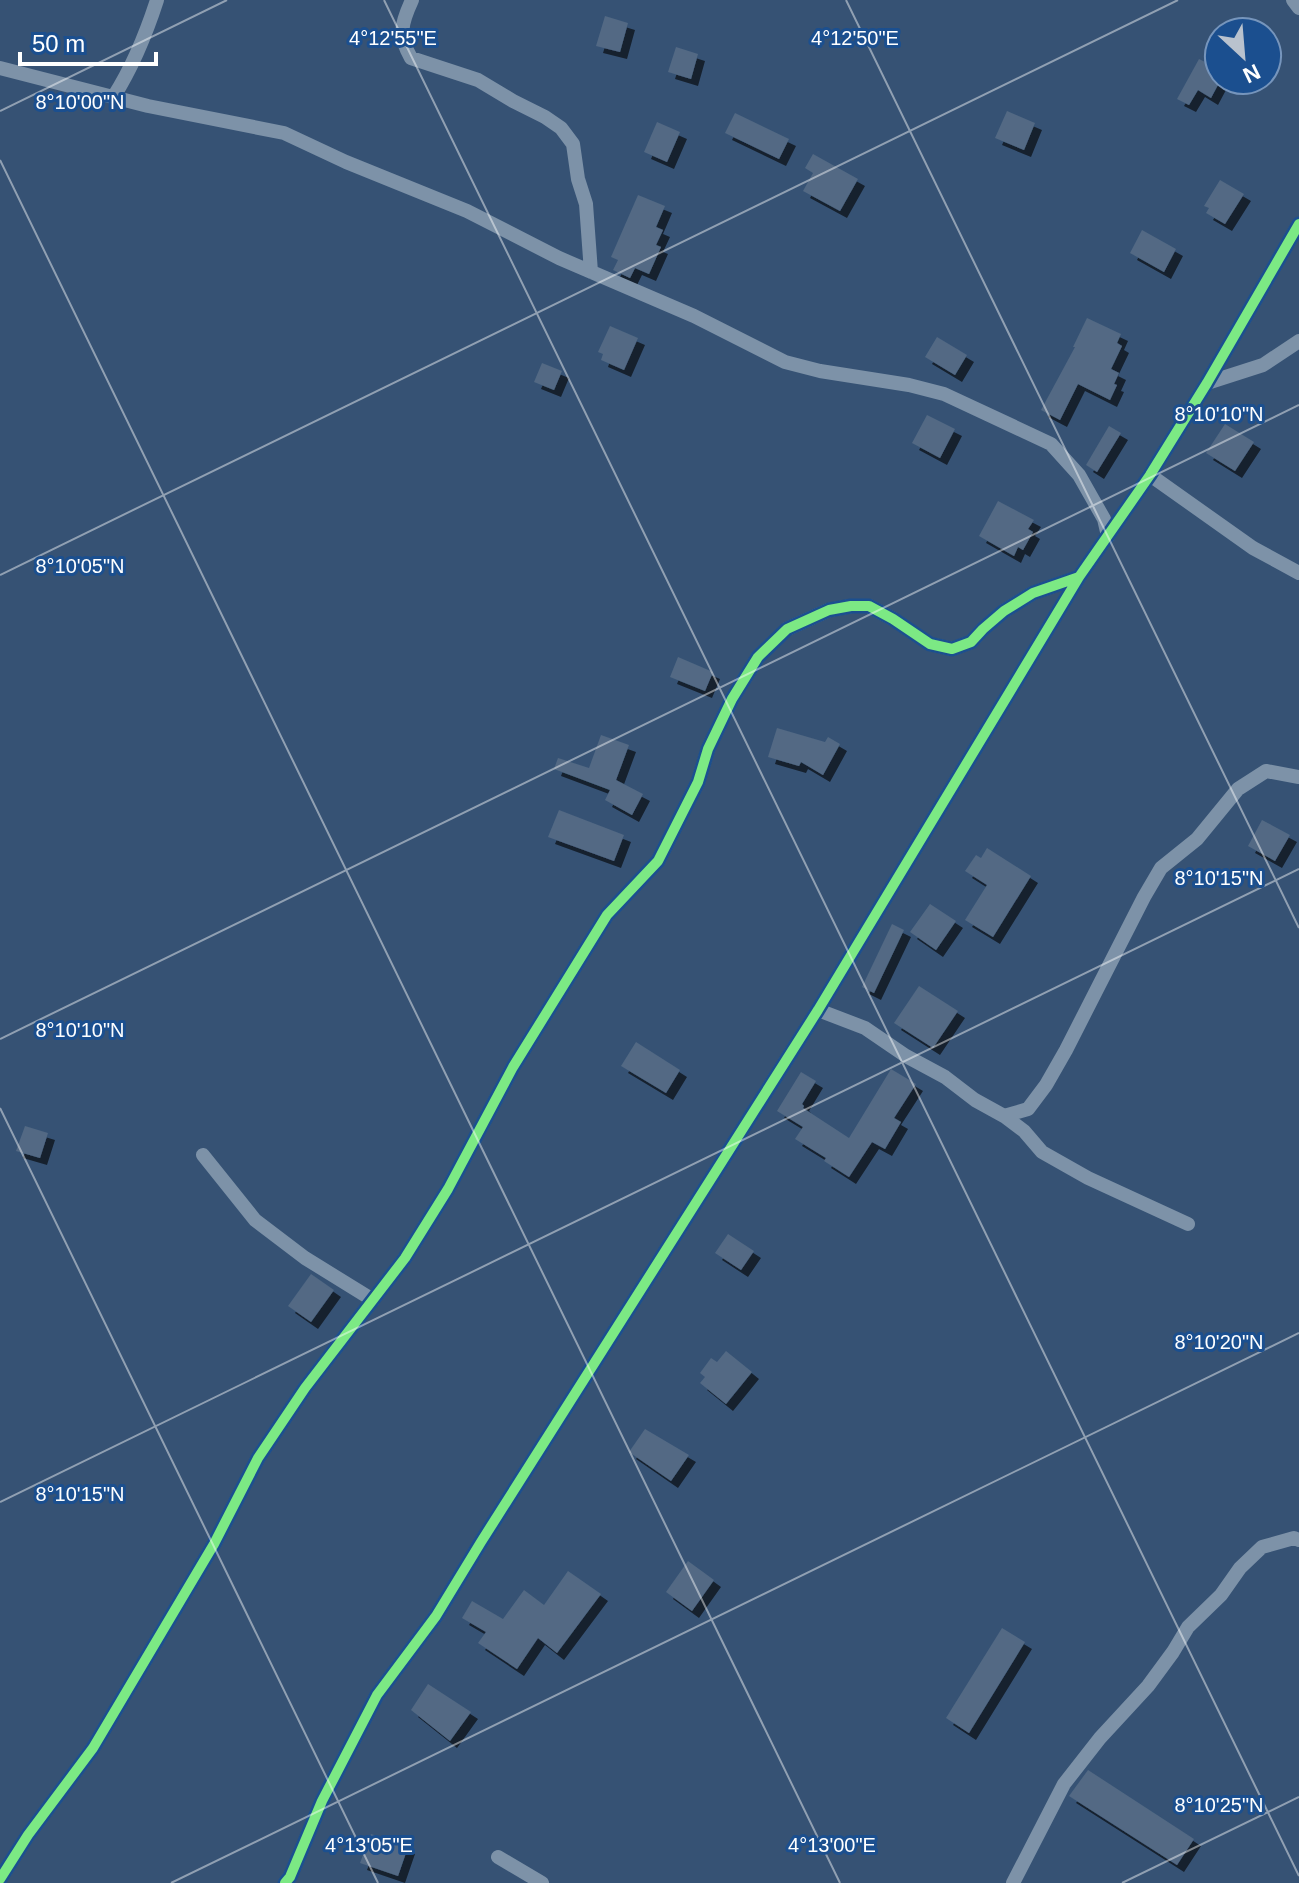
<svg xmlns="http://www.w3.org/2000/svg" width="1299" height="1883" viewBox="0 0 1299 1883" font-family="Helvetica,sans-serif">
	<style>
		.building { fill: #526984; filter: url(#shadow) }
		.lines { fill: none; stroke-linecap: round; stroke-linejoin: round }
		.street { stroke: #7d92a8; stroke-width: 14 }
		.cycleway-casing { stroke: #1b4f8f; stroke-width: 15 }
		.cycleway { stroke: #7ce984; stroke-width: 10 }
		.ticks { fill: none; stroke: #fff; stroke-width: 2; stroke-opacity: 0.45 }
		.ticks-label { font-size: 20px; text-anchor: middle; fill: #fff; stroke: #1b4f8f; stroke-width: 6; stroke-linejoin: round; paint-order: stroke }
	</style>
	<defs>
		<filter id="shadow"><feDropShadow dx="7" dy="7" stdDeviation="0" flood-color="#0009"/></filter>
	</defs>
	<rect width="100%" height="100%" fill="#365274"/>
	<path class="building" d="M605,16L628,23L620,52L596,46Z
		M676,47L698,54L691,79L668,72Z
		M1199,59L1219,69V83L1211,98L1198,90L1189,105L1177,99Z
		M1007,111L1035,123L1024,150L995,138Z
		M735,113L789,139L779,159L725,133Z
		M657,122L680,132L667,162L644,152Z
		M813,154L858,179L840,211L803,191L813,173L805,168Z
		M1220,180L1244,194L1225,224L1206,213L1209,208L1204,206Z
		M638,195L665,206L656,227L663,230L656,245L661,247L649,274L635,268L630,278L613,270L618,260L611,257Z
		M1142,230L1176,249L1164,272L1130,253Z
		M1087,318L1121,334L1117,343L1122,346L1111,369L1119,373L1114,384L1117,385L1110,400L1078,384L1060,420L1041,410L1075,347H1073Z
		M610,326L638,338L624,370L601,360L603,354L598,352Z
		M937,337L967,355L955,375L925,357Z
		M542,363L562,371L554,390L534,382Z
		M927,415L955,429L940,458L912,443Z
		M1225,424L1254,442L1235,471L1206,453Z
		M1109,426L1121,433L1097,472L1086,465Z
		M998,501L1034,520L1028,529L1033,532L1023,550L1018,547L1014,556L979,536Z
		M678,657L713,672L705,691L670,677Z
		M777,728L825,742L828,737L840,744L823,775L801,762L799,766L768,757Z
		M601,735L629,745L616,780L643,794L632,815L605,800L610,790L554,769L558,758L589,768Z
		M559,810L624,835L614,861L548,837Z
		M1262,820L1290,835L1275,861L1248,846Z
		M987,848L1031,876L993,937L965,920L987,885L965,871L976,855L981,858Z
		M930,904L956,921L936,950L910,932Z
		M892,924L904,930L874,993L862,987Z
		M919,986L958,1011L933,1048L894,1023Z
		M636,1042L680,1070L666,1093L621,1066Z
		M891,1069L916,1084L894,1118L901,1122L885,1149L872,1142L849,1177L824,1161L826,1158L795,1139L803,1127L777,1111L801,1072L816,1081L802,1104L804,1106L803,1108L849,1138Z
		M25,1126L48,1133L40,1158L16,1151Z
		M728,1234L754,1251L741,1270L715,1253Z
		M311,1274L334,1290L311,1322L288,1306Z
		M726,1351L752,1372L726,1404L700,1383L705,1377L700,1373L711,1358L717,1362Z
		M645,1429L689,1455L671,1481L629,1452Z
		M688,1561L714,1580L692,1611L666,1592Z
		M568,1571L601,1594L557,1653L538,1638L517,1669L478,1643L486,1632L462,1618L472,1601L503,1619L524,1590L544,1605Z
		M1002,1628L1025,1642L969,1733L946,1718Z
		M428,1684L471,1712L450,1741L411,1710Z
		M1088,1770L1194,1839L1177,1865L1069,1796Z
		M371,1834L408,1847L398,1876L360,1863Z"/>
	<g class="lines">
		<path class="street" d="M412,0C401,24 398,35 411,58L478,80L513,101L545,117L561,128L573,144L578,179L586,204L591,272
			M1293,0L1299,8
			M0,68L148,106L284,133L346,162L467,211L559,258L694,316L785,362L820,371L909,385L944,394L1051,444L1079,475L1104,519L1108,536
			M114,96C133,66 146,34 157,0
			M1207,383L1263,365L1299,341
			M1150,475L1253,548L1299,573
			M818,1010L865,1028L906,1056L945,1077L975,1100L1004,1116L1028,1109L1046,1085L1066,1050L1144,897L1161,868L1197,839L1238,789L1266,771L1299,777
			M1004,1116L1024,1131L1042,1152L1088,1178L1188,1224
			M203,1155L255,1220L305,1258L373,1300
			M498,1857L542,1883
			M0,1879L28,1835L93,1748L214,1544L258,1458L305,1388L405,1258L448,1189L513,1067L607,915L658,861L698,782L708,749L732,699L758,657L787,629L829,610L851,606H869L893,619L930,644L952,649L971,642L983,629L1004,611L1033,593L1079,577
			M285,1883L290,1877L322,1801L377,1695L436,1616L481,1542L818,1010L1079,577L1150,475L1207,383L1299,224
			M1013,1883L1064,1784L1100,1738L1148,1686L1173,1652L1188,1627L1221,1595L1240,1568L1262,1547L1294,1538L1299,1540"/>
		<g class="cycleway-casing">
			<path id="cycleway" d="M0,1879L28,1835L93,1748L214,1544L258,1458L305,1388L405,1258L448,1189L513,1067L607,915L658,861L698,782L708,749L732,699L758,657L787,629L829,610L851,606H869L893,619L930,644L952,649L971,642L983,629L1004,611L1033,593L1079,577
				M285,1883L290,1877L322,1801L377,1695L436,1616L481,1542L818,1010L1079,577L1150,475L1207,383L1299,224"/>
		</g>
		<use href="#cycleway" class="cycleway"/>
	</g>
	<path class="ticks" d="M384,0L1299,1876M846,0L1299,928M0,111L227,0M0,160L840,1883M0,575L1178,0M0,1039L1299,405M0,1108L378,1883M0,1502L1299,869M171,1883L1299,1333M1122,1883L1299,1797"/>
	<g class="ticks-label">
		<text x="393" y="45">4°12'55"E</text>
		<text x="855" y="45">4°12'50"E</text>
		<text x="80" y="109">8°10'00"N</text>
		<text x="1219" y="421">8°10'10"N</text>
		<text x="80" y="573">8°10'05"N</text>
		<text x="1219" y="885">8°10'15"N</text>
		<text x="80" y="1037">8°10'10"N</text>
		<text x="1219" y="1349">8°10'20"N</text>
		<text x="80" y="1501">8°10'15"N</text>
		<text x="1219" y="1812">8°10'25"N</text>
		<text x="369" y="1852">4°13'05"E</text>
		<text x="832" y="1852">4°13'00"E</text>
	</g>
	<g transform="translate(1243 56) rotate(154)"><circle r="38" fill="#1b4f8f" stroke="#7695bc" stroke-width="2"/>
	<path d="M0-6L14 30L0 20L-14 30Z" fill="#b9c2ce"/>
	<text y="-12" font-size="22" font-weight="bold" text-anchor="middle" fill="#ffffff">N</text>
	</g>
	<path d="M20 52v12h136v-12" fill="none" stroke="#ffffff" stroke-width="4"/>
	<text x="32" y="52" font-size="24" fill="#ffffff" stroke="#1b4f8f" stroke-width="6" paint-order="stroke">50 m</text>
</svg>
